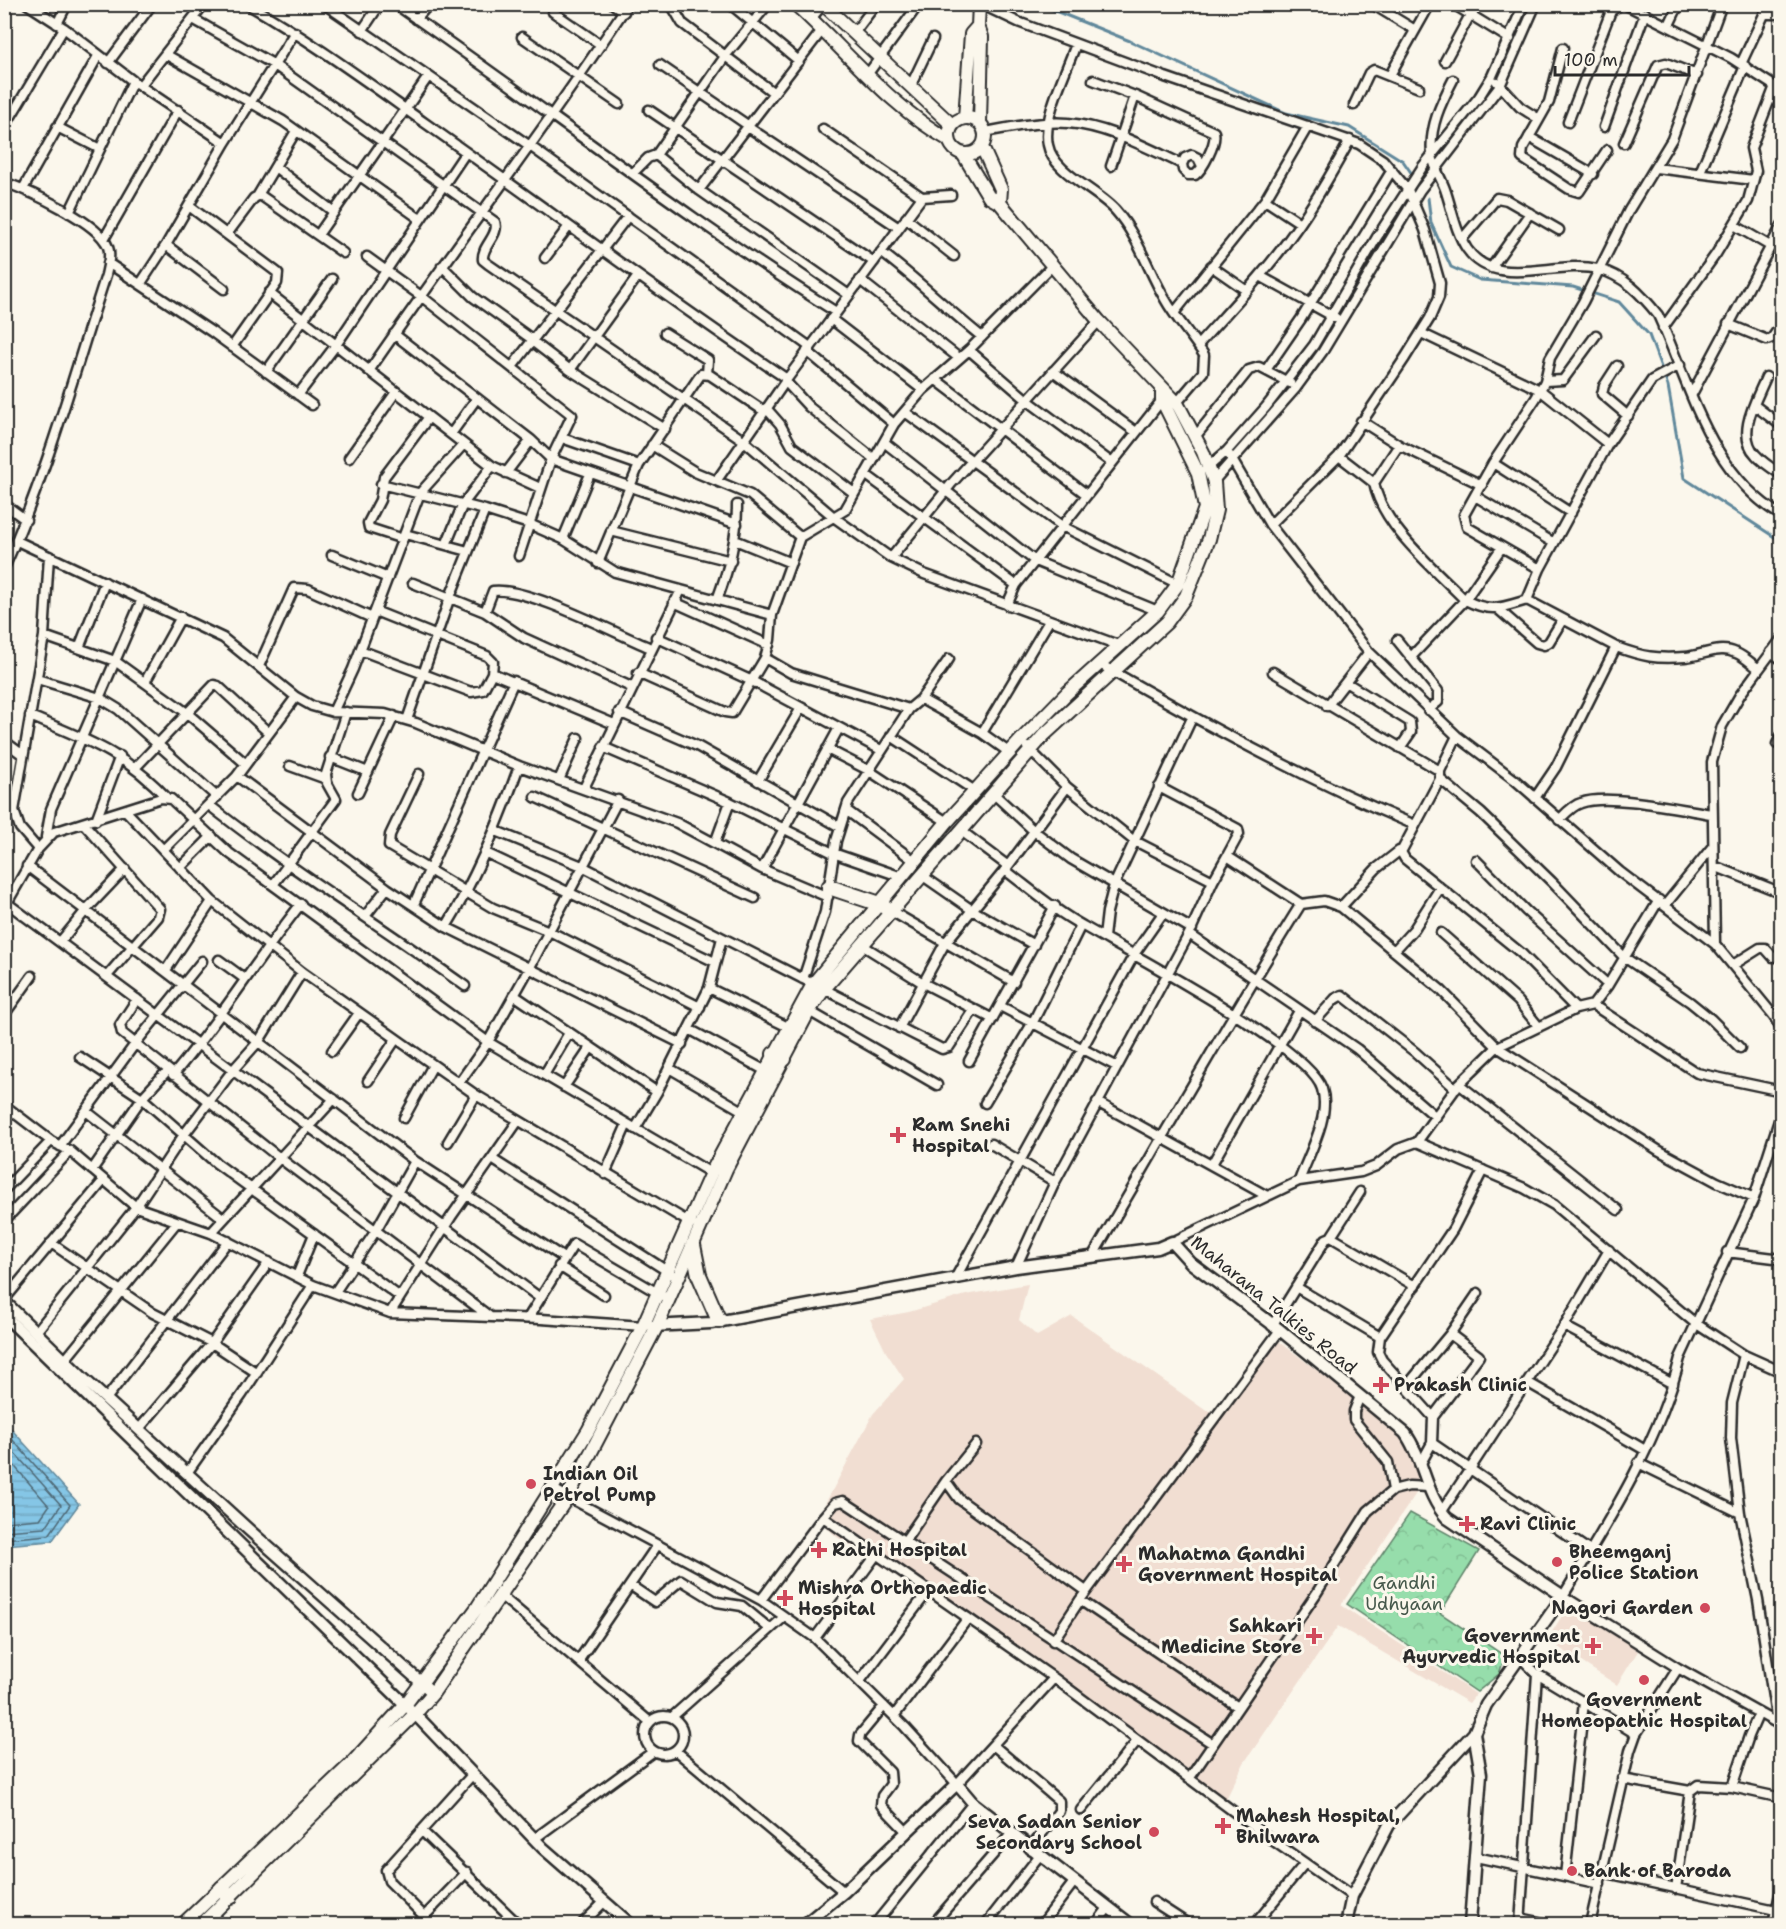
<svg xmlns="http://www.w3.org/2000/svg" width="1786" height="1929" viewBox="0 0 1786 1929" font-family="'Shantell Sans',sans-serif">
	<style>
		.built { fill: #f1ded2 }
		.park { fill: url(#park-crowns); stroke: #60846b; stroke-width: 1.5 }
		.water { fill: url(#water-rules); stroke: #61889b; stroke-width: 1.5 }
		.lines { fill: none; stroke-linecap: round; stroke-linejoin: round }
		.shore { stroke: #4f6976; stroke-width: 1.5 }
		.stream { stroke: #61889b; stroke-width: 3 }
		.minor-casing { stroke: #2b2b2b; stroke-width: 13 }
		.tertiary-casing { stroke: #2b2b2b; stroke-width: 15 }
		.secondary-casing { stroke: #2b2b2b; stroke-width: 16 }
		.primary-casing { stroke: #2b2b2b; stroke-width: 16 }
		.trunk-casing { stroke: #2b2b2b; stroke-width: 18 }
		.minor { stroke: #fbf7ec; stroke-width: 8 }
		.tertiary { stroke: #fbf7ec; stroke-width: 10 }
		.secondary { stroke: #fbf7ec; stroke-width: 12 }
		.primary { stroke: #fbf7ec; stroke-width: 12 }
		.trunk { stroke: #fbf7ec; stroke-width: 14 }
		.poi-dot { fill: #d1495b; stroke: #fbf7ec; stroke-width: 2 }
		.labels { text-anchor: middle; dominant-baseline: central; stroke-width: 6; stroke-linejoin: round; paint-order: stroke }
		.poi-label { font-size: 18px; font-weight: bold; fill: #2b2b2b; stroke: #fbf7ec; text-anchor: start }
		.street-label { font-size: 18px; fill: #2b2b2b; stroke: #fbf7ec }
		.park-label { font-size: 18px; fill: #46584b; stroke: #fbf7ec }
	</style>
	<defs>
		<pattern id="park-crowns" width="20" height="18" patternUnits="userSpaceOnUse" patternTransform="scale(1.5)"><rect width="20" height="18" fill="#96ddab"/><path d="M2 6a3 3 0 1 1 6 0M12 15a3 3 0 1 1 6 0" fill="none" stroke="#81be93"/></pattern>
		<pattern id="water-rules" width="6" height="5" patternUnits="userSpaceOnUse" patternTransform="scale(1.5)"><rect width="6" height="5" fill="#85c6e6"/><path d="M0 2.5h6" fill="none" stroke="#73aac5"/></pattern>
	</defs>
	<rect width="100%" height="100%" fill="#fbf7ec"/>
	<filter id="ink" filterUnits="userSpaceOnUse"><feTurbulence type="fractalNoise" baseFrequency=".0167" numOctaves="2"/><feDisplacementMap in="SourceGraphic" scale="12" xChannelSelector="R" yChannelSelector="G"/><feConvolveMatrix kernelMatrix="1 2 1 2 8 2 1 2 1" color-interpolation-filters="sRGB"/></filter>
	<g filter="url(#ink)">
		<path class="built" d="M1028,1284L1019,1320L1037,1336L1072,1316L1205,1410L1224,1415L1276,1339L1394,1429L1409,1447L1417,1465L1419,1489L1341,1605L1476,1694L1469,1703L1338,1626L1244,1763L1222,1807L1188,1769L1134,1741L919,1591L837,1537L817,1519L873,1414L904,1379L886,1352L870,1319L909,1312L966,1295Z
			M1570,1603L1638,1651L1617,1685L1547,1640Z"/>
		<path class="park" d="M1410,1513L1479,1551L1440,1613L1505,1656L1499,1674L1477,1692L1347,1604Z"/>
		<path class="water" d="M4,1421L79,1504L52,1541L5,1545Z"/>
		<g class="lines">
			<path class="shore" d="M4,1430L70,1505L49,1535L4,1539
				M4,1441L61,1505L45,1528L4,1531
				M4,1454L49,1506L40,1519L4,1522"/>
			<path class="stream" d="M1038,4L1130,41L1286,113L1349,127L1403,161L1412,174
				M1428,198L1431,223L1451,267L1480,280L1573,287L1619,302L1649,335L1668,386L1684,478L1782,542"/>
			<g class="minor-casing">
				<path id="minor" d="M27,4L64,28L133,81L225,143L166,245L141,283
					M247,4C310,40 367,82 425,123C546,208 664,297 787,379
					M324,4L530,146L810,347
					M395,4C543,106 684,217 836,312
					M613,4L624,12
					M671,4L682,23L774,93
					M730,4L799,61
					M980,4L1018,22L1165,77L1359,144L1383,160L1408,190L1425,230L1440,283L1439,297L1430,318L1405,358L1339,456L1270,525
					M1372,4L1415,30
					M1453,4L1510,39
					M1624,4L1731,58L1782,91
					M4,11L9,4
					M553,12L601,45
					M1764,14H1777L1782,10
					M193,19L273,64L495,222C500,235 481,246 483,260L488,264L743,440L835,518L891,558L924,574L1121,646
					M416,19L429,4
					M811,19L823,4
					M57,24L67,4
					M1669,25L1679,4
					M362,31L380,4
					M854,33L876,4
					M522,37L619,104
					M1076,44C1067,70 1042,118 1048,145C1053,173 1098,190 1116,211C1138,236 1148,270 1165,299C1176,319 1192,336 1204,355L1203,372L1175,405
					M1563,48L1549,102L1523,148L1522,158L1569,189L1579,192L1607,150
					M165,54L283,121L420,219
					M1445,61L1470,15
					M108,63L152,4
					M1741,64L1769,4
					M660,65L749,126
					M867,75L919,4
					M1390,75L1430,4
					M1453,80C1441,103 1429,127 1432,154C1433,166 1441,178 1445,189C1452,209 1455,231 1467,249C1496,291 1556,259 1597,269C1624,275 1642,295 1658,315C1691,387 1709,473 1782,516
					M1497,82L1520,107L1539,119
					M911,85L933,39
					M140,86L204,4
					M1354,105L1369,73L1374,70L1419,88
					M649,110L874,262
					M1568,122L1611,11L1621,4
					M57,127L100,149
					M748,127L899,228
					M1604,127L1645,13
					M4,128L64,28
					M823,129L922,197
					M985,132C1012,127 1041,121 1068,123C1108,126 1147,148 1182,164L1183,170L1188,175H1195C1203,169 1217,143 1214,132L1135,96L1093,80
					M1529,137L1593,174
					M225,143L295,32
					M1624,143L1658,65L1666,63L1697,75
					M656,155L726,55L768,4
					M1182,164L1185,158L1192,155L1198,158L1201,164
					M1111,166L1135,96
					M275,167L334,212
					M1656,168L1753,180
					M1700,172L1745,66
					M633,173L648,158L656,155L699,190L849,295
					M4,182C29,191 99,222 108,247C111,255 108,266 106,275C74,373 47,474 4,568
					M23,189L98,56
					M699,190L823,29
					M258,195L296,131
					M1265,200L1300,223
					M189,206L278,273L277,283L232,347
					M69,213L133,81
					M906,218L954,256
					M1734,225L1770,246
					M227,234L254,198L260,195L343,253
					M318,235L428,77
					M104,239L178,110
					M1462,239L1497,198L1507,200L1559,230
					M166,245L224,289
					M881,252C916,278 947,309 982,337
					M367,257L421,296L572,415L551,459L519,556
					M545,258L569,226
					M108,263L212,332L312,405
					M442,266L473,297L533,340
					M1211,266L1247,291
					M1491,268L1530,213
					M1260,276L1336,318
					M860,280L959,358
					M269,293L492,466L540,488
					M1174,313L1265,200L1308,126
					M831,319L923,390
					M1728,324L1767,340L1772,338L1782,324
					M1663,328L1716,254L1748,201L1756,171L1751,148L1775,86
					M665,333L708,360L707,374
					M1421,333L1540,390L1608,444
					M394,334L531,440L551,459L737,524
					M532,341L570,370L665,429
					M1198,345C1231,308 1266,272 1294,232C1315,203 1333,171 1350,140
					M969,350L1027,400L1112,463
					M807,351L894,424
					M1617,366L1604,386L1602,394L1628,416
					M512,367L628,216
					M570,370L638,276
					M1266,370L1301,319L1392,170
					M369,371C454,247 546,129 628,4
					M1053,371L1136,432
					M266,372L332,279
					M1766,377C1757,399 1735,434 1756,455C1763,463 1773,469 1782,475
					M935,379L1086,494
					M785,381L809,407L873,458
					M1545,381L1563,380L1596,335
					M1692,394L1782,225
					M298,395L336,345L466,152
					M1754,405L1782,426
					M766,408L780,424L792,446L854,493
					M905,412L1062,526L1178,584
					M1361,421L1399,445L1482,485
					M451,434L477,398
					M1195,437L1249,370L1259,367L1290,383
					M562,438L639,465
					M884,442L1035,561L1158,611
					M652,445L695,472L750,495L800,537
					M1227,451L1270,525L1369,652L1457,736L1515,780L1620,872L1715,944L1774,1016L1782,1031
					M1339,456L1374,483C1382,526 1435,569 1465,600L1502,547
					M349,458L396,392
					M1493,463L1571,513
					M1206,469L1227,451L1266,407L1314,345L1377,237L1423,166L1479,97L1492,76L1524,4
					M506,473L531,440
					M865,474L1016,585
					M717,480L787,379L922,197L951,195
					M1212,483L1296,388L1323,351L1420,190L1500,86L1536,4
					M1374,483L1399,445
					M381,484L485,510L529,524L563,539L615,572L772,615
					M1475,496L1554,543
					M4,504L26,520
					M611,531L731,561
					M405,534L468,551
					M403,539L369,528L368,523L380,500L384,477L429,417
					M563,539L590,474
					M735,540L791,563
					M17,541L223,638L296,697L312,706L333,712L385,714L416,723L519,766L677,823L762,869L828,897
					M446,545L463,504L492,466
					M332,555L388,578
					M891,558L952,483L1099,321
					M598,563L639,465L701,374L710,375L764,411
					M1540,569L1608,444L1652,380L1680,365
					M413,583L485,612L524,638L631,687
					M717,600C729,568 737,539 737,505
					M674,602L769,645
					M1007,605L1016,585L1162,400
					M1498,609L1537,643L1544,645L1549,642L1563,619
					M485,612L493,591C526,586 617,634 651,648
					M44,636L115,661L187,713L246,764
					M656,637L752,681L881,750
					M1397,640L1438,691V702L1428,710
					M1616,647C1644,657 1655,659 1685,657C1702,656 1718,645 1736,653C1744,656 1752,664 1759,669L1782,638
					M79,648L105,582
					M360,650L471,692L483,690L492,673L493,662L487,656L375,611
					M1771,652L1782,660
					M1412,656L1465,600C1491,613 1500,608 1527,600
					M765,658L791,673L909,709L921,699L982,733L1010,753
					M1100,664C1202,723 1305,779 1415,825
					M259,666L294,588L308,589L372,618
					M1273,672L1440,771
					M492,673L614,724
					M638,673L725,712L732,713L765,658L770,640L772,615L800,537L845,510L894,424L923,390L969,350L1052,266
					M37,679L100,698L118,709L217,797
					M145,682L181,617
					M1347,683L1410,722L1411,732L1400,748
					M921,699L949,659
					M1327,706L1369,652
					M333,712L353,669L420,493L463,445
					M619,712L697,746L840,827
					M30,716C87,740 124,752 167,798
					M407,720L450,597L485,510
					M982,733L1049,621
					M891,736L975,791
					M1457,736L1440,771V779L1401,852L1405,859L1521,953L1576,1009
					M4,741L23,755
					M1777,744L1782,734
					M603,747L730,802L833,853L902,877
					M1027,747L1067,787L1133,840L1213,881L1227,856L1301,904C1228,1020 1162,1139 1092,1257
					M827,749L868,770L947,822
					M330,757L368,772
					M290,766L326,779
					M136,767L214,685L218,686L269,733
					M419,774L390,835L389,846L493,908L549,931L700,1007
					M237,776L387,888L446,927L682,1044
					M1440,779L1481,813L1552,882L1624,957L1690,1002L1711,1019L1740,1048
					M559,780L578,738
					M758,781L801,708
					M1159,787L1238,829L1239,834L1227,856
					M584,788L681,590
					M358,793L394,716
					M995,795L1034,831L1071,859L1192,929
					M535,797L755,898
					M1535,798L1556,767L1616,647L1527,600L1540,569L1467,527L1464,515L1493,463L1536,398L1545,381L1550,358L1583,302L1629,210L1672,139L1722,4
					M209,805C291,870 380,925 465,986
					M125,810L212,901L302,972L476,1095L692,1224
					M846,810L916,862
					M96,820L120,756
					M1559,820C1565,814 1573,805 1581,803C1608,793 1680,809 1711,814
					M84,824L160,909L158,917L107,976
					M960,830L1008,866
					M496,831L582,866L813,984
					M46,837L51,809L142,599
					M715,843L730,802
					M38,849L20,828L14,811L44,636L49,556
					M163,850L237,776L296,697
					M486,853L715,962
					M1476,860L1526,911L1608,985
					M27,866L415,1161L564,1258
					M1714,866L1782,893
					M180,868L212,836
					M762,869L839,728
					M1005,870C1030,889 1055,911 1083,926C1126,951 1310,1048 1322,1089C1331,1117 1308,1155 1299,1181
					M923,876L972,910L1034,945
					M273,885L336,799L327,783L326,774L346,712
					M414,904L514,681
					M1301,904L1324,901L1341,907L1441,990L1497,1047L1658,1150L1717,1182L1754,1198
					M1666,904L1713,846
					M1341,907L1376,869L1399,851L1401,852
					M891,911L1014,982
					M366,915L387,888
					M446,927C477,876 499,823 519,766
					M1441,933L1518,1001L1539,1027
					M1189,934L1357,1049L1436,1117
					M1104,937L1107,912L1114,885L1192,718
					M60,942L87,909L125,869
					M1715,944L1712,762L1722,726L1740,695L1759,669
					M862,945L923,983L993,1019
					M1394,951L1414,929L1440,888
					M219,960L245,979
					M1733,965L1760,948H1765L1773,957H1782
					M166,970L212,901
					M803,979L825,912L836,841L848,803L909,709
					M709,988L788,1027
					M824,989L942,1049L949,1047L974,1009
					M514,995L657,1092
					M137,999L120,1025L122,1033L281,1159L489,1316
					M1593,1005L1697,1073L1782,1091
					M1000,1006L1116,1066
					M809,1011L937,1085
					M4,1015L32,976
					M1315,1021L1335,999L1342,995L1415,1052L1456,1089
					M899,1028L945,943L1005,870L1067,787
					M689,1029L766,1071
					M332,1051L359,1013
					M80,1057L142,1098L216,1163L400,1297
					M969,1061L1055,906
					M669,1068L743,1111
					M173,1075C220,1021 256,960 301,904
					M544,1075L569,1033
					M368,1081L396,1039
					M459,1083L488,1042L530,967L618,800
					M1459,1084L1618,1210
					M564,1087L591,1047
					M1097,1102L1267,1196
					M985,1103L1033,1022L1081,925
					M4,1105L51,1141L70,1151L136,1207L211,1233L313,1285L390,1313L541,1319L643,1326
					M86,1111L224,1219
					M1782,1111L1754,1198L1680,1358C1660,1440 1607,1524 1563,1596L1678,1668L1782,1726
					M404,1118L433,1065
					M635,1129L657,1092L709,988L722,938
					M448,1142L476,1095
					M1417,1142L1524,1188L1554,1205L1695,1323L1744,1355L1782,1372
					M991,1144L1055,1182
					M60,1146L135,1044L202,961
					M492,1159L678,1278
					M1212,1164L1299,1011
					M92,1170L142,1098L167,1071
					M605,1174L627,1124
					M4,1190L51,1141
					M4,1221L70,1151
					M211,1233L334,1099
					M1331,1237L1360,1192
					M1172,1242L1299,1181L1361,1172L1376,1166L1398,1149L1417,1142L1459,1084L1497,1047L1576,1009L1593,1005L1608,985L1659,900
					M51,1243L153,1313L212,1343L257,1373
					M1609,1250L1564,1326L1527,1382L1645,1450
					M1727,1252L1782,1259
					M559,1266L604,1295
					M1016,1267L1055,1182L1189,934L1213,881
					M297,1276L314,1234
					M956,1277L1135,953L1163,913
					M1296,1287L1380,1337
					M335,1292L375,1232L415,1161
					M540,1298L7,903L38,849L54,832L161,798L171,799L229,853L488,1042L711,1173
					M4,1300L104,1180
					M390,1313L451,1217L518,1121
					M528,1318L574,1244L668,1299
					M1272,1326L1326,1239L1331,1237L1415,1286
					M1564,1326L1673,1384
					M36,1332L136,1207L183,1136L233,1070L259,1041L302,972
					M1744,1355L1732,1403L1731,1438L1740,1513L1758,1600L1777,1723
					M65,1360L177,1222
					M1406,1387L1450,1334L1478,1293
					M1360,1396L1354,1411V1420L1388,1462L1393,1490
					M106,1399L228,1241
					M1433,1417L1479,1356L1450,1334
					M139,1429L212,1343L269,1262
					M1432,1443L1470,1469L1527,1382
					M976,1444L946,1481L959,1499L1086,1591
					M1421,1463L1432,1443L1433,1417L1382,1360L1378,1352L1380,1337L1453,1229L1483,1170
					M1638,1463L1740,1513
					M187,1473L242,1395L313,1285
					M553,1489L761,1600L815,1638L905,1727L957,1784L1054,1678
					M1442,1511L1470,1469L1590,1551
					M823,1517L835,1503L843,1501L1213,1744
					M904,1542L946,1481
					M630,1585L655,1602L681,1580L717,1602L742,1606L770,1629
					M500,1595L650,1722
					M761,1600L823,1517L1054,1678L1272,1840L1352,1896
					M1080,1600L1238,1707
					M815,1638L877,1554
					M1053,1641L1080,1600L1280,1330
					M1519,1656L1537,1674L1520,1924
					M579,1660L656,1547
					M1537,1674L1636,1734
					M860,1681L929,1590
					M884,1706L860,1735L859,1741L890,1772L891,1784L882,1796L881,1805L907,1832
					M894,1716L968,1618
					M645 1735a19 19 0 1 1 38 0a19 19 0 1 1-38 0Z
					M672,1717L784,1617
					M993,1745L1059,1801V1811L1030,1849
					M676,1751L844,1892
					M1189,1779L1316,1594L1368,1511L1393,1490L1409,1486L1429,1487
					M1622,1779L1690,1791L1698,1785L1732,1787L1749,1736L1759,1713
					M1732,1787L1782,1798
					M1081,1810L1137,1741
					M422,1831L518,1924
					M534,1839L654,1751
					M1476,1857L1600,1884
					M1602,1872L1776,1910
					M1565,1876L1584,1702
					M1676,1889L1690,1791
					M1154,1902L1188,1924
					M424,1916L389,1881L386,1870L472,1775
					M1520,1918L1549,1924
					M417,1924L467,1872
					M582,1924L603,1903
					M875,1924L973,1803
					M933,1924L1011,1834
					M986,1924L1039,1856
					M1042,1924L1074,1882
					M1096,1924L1108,1908
					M1255,1924L1305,1863
					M1590,1924L1630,1751L1636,1734L1678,1668
					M1773,1924L1782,1886"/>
			</g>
			<g class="tertiary-casing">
				<path id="tertiary" d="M4,1301L85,1380L249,1530L433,1693
					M4,1315L415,1714L543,1848L630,1924
					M652,1326L711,1323L1016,1267L1158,1248L1172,1242L1191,1263L1280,1330L1405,1433C1424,1459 1425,1494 1447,1518L1563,1596L1486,1705L1474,1733L1389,1825L1352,1896L1346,1924
					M805,1924L844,1892L957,1784L973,1803L1130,1924
					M1470,1924L1481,1774L1474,1733"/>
			</g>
			<g class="secondary-casing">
				<path id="secondary" d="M795,4C846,50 890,107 949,140
					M823,4L952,125"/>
			</g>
			<g class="primary-casing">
				<path id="primary" d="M979,4L978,26L982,37L980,123
					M949 136a18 18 0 1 1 36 0a18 18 0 1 1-36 0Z
					M965,118L971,34L978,26
					M982,147L1001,189L1000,203
					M183,1924L353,1762L405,1705L477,1608L588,1431L643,1326L711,1173L813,984L947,822L1020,741L1067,693L1158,611L1178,584L1205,508L1198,473L1162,400V388
					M202,1924L415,1714L433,1693L567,1498L657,1326L726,1169L809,1011L824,989L1044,735L1167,622L1186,596L1209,539L1216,510L1214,482L1203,452L1177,403L1099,321L1000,203L989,197L963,154"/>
			</g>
			<g class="trunk-casing">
				<path id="trunk" d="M829,887L880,904L891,911
					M774,1054L784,1059
					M693,1245L699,1275L719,1321
					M222,1888L230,1897"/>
			</g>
			<use href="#minor" class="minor"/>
			<use href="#tertiary" class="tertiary"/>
			<use href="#secondary" class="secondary"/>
			<use href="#primary" class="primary"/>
			<use href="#trunk" class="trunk"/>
		</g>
	</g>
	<g class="poi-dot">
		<path d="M895 1126h6v6h6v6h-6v6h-6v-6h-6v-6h6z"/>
		<path d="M1378 1376h6v6h6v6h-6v6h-6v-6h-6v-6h6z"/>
		<circle cx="531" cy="1484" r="6"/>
		<path d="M1464 1515h6v6h6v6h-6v6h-6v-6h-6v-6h6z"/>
		<path d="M816 1541h6v6h6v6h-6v6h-6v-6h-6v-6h6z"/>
		<circle cx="1557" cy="1562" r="6"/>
		<path d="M1121 1555h6v6h6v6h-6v6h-6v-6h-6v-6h6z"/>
		<path d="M782 1589h6v6h6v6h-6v6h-6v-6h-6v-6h6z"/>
		<circle cx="1705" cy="1608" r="6"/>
		<path d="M1311 1627h6v6h6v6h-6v6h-6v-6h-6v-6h6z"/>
		<path d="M1590 1637h6v6h6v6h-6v6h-6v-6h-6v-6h6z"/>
		<circle cx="1644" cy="1680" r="6"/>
		<path d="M1220 1817h6v6h6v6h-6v6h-6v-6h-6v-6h6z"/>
		<circle cx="1154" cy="1832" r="6"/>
		<circle cx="1572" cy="1871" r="6"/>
	</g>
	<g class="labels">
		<g class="poi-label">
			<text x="912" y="1125">Ram Snehi<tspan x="912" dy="21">Hospital</tspan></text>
			<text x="1394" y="1385">Prakash Clinic</text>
			<text x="543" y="1474">Indian Oil<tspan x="543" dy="21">Petrol Pump</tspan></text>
			<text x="1480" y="1524">Ravi Clinic</text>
			<text x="832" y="1550">Rathi Hospital</text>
			<text x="1569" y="1552">Bheemganj<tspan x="1569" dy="21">Police Station</tspan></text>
			<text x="1138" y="1554">Mahatma Gandhi<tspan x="1138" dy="21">Government Hospital</tspan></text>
			<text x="798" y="1588">Mishra Orthopaedic<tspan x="798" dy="21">Hospital</tspan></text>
			<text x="1693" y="1608" text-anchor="end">Nagori Garden</text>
			<text x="1302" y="1626" text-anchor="end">Sahkari<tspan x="1302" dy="21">Medicine Store</tspan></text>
			<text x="1580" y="1636" text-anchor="end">Government<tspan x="1580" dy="21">Ayurvedic Hospital</tspan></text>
			<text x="1644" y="1700" text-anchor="middle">Government<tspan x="1644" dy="21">Homeopathic Hospital</tspan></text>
			<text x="1236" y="1816">Mahesh Hospital,<tspan x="1236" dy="21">Bhilwara</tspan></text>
			<text x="1142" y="1822" text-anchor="end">Seva Sadan Senior<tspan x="1142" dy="21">Secondary School</tspan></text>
			<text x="1584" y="1871">Bank of Baroda</text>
		</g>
		<g class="street-label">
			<text transform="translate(1274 1305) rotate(39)">Maharana Talkies Road</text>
		</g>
		<g class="park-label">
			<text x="1404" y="1583">Gandhi<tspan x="1404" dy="21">Udhyaan</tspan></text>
		</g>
	</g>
	<rect width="1786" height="1929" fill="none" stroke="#fbf7ec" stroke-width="24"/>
	<rect x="12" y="12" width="1762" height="1905" fill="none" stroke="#2b2b2b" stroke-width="2" filter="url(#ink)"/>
	<path d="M1555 66v9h134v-9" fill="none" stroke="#2b2b2b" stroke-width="3"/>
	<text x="1564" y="66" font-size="18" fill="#2b2b2b" stroke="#fbf7ec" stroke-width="4.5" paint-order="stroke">100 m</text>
</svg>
